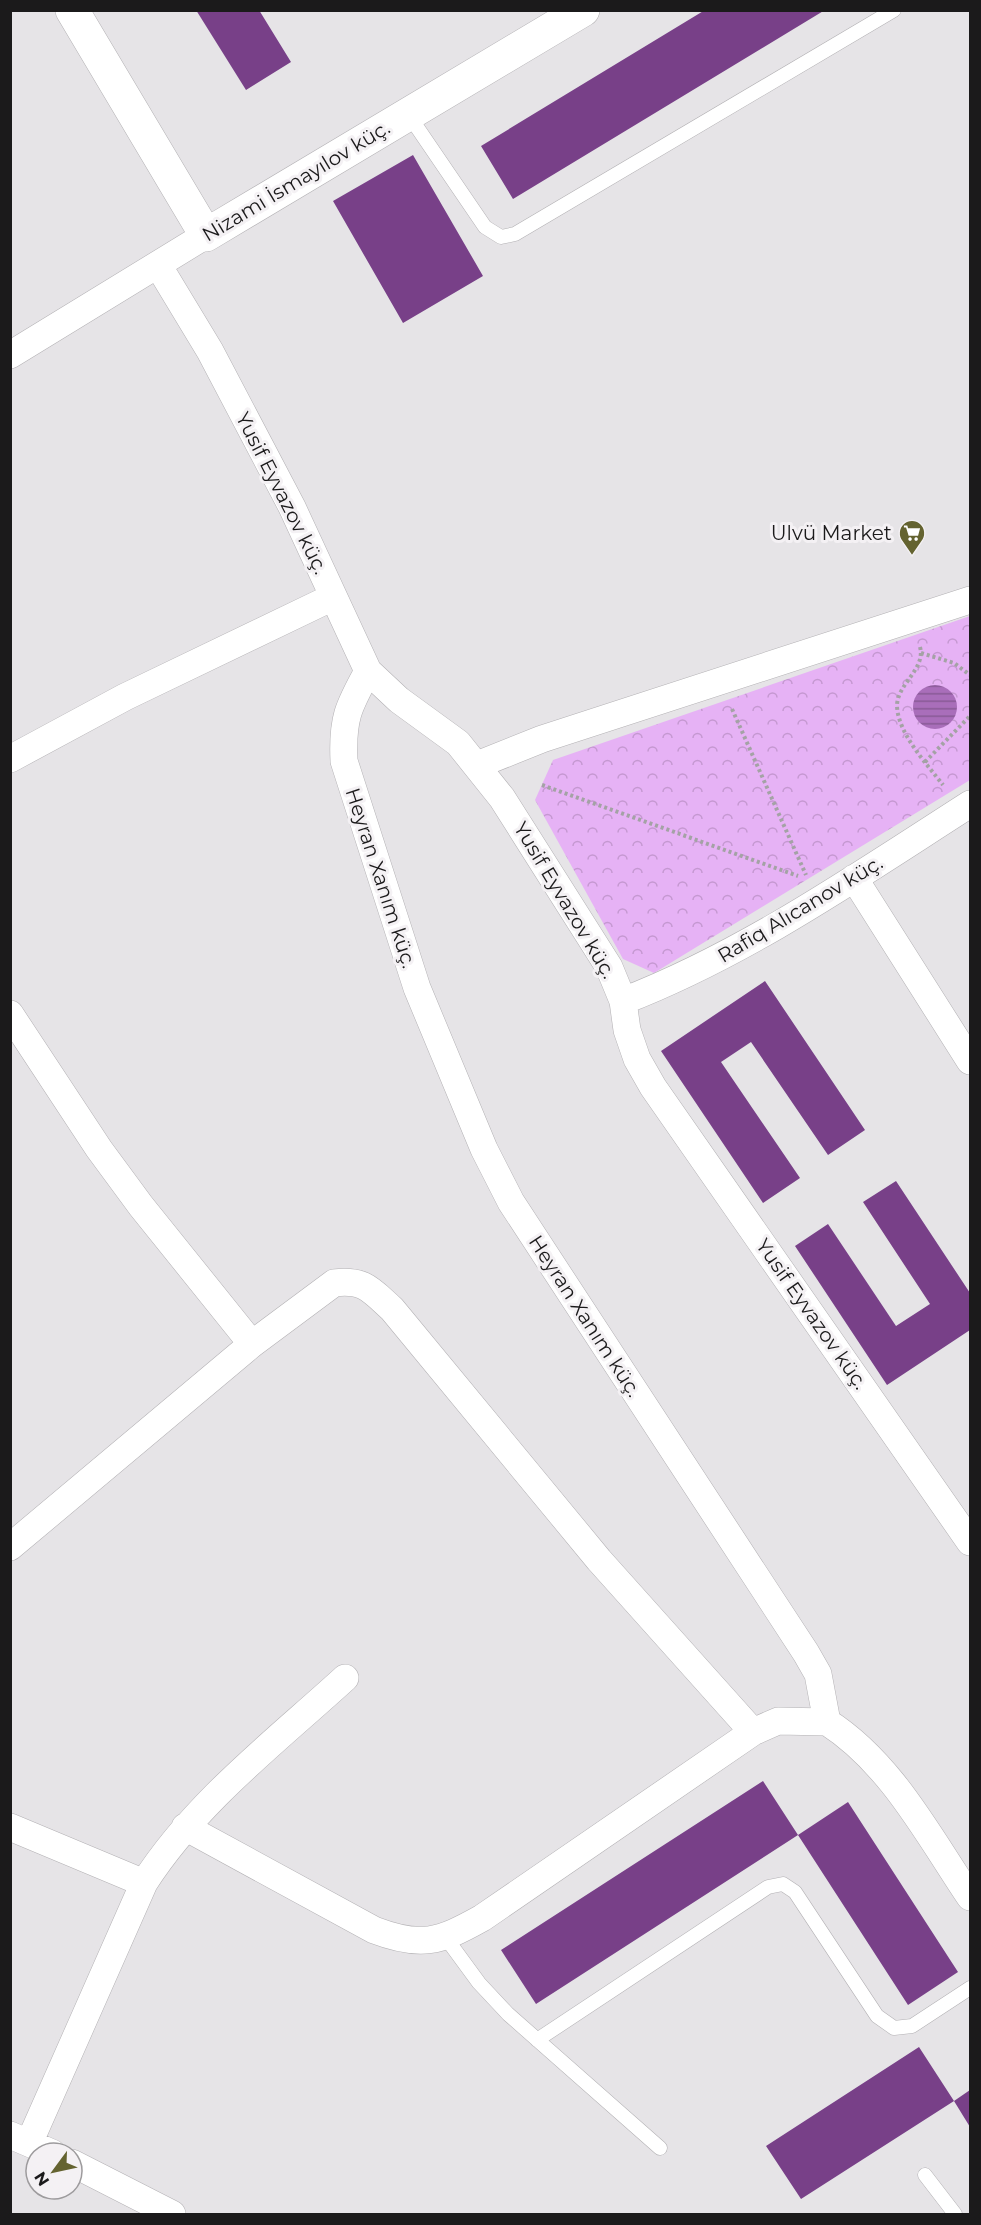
<svg xmlns="http://www.w3.org/2000/svg" width="981" height="2225" viewBox="0 0 981 2225" font-family="Montserrat,sans-serif">
	<style>
		.forest { fill: url(#forest-crowns) }
		.water { fill: url(#water-rules) }
		.building { fill: #784088 }
		.lines { fill: none; stroke-linecap: round; stroke-linejoin: round }
		.service-casing { stroke: #b3b1b4; stroke-width: 15 }
		.minor-casing { stroke: #b3b1b4; stroke-width: 28 }
		.tertiary-casing { stroke: #b3b1b4; stroke-width: 34 }
		.path { stroke: #a4a2a5; stroke-width: 4; stroke-dasharray: 3 3; stroke-linecap: butt }
		.service { stroke: #fff; stroke-width: 14 }
		.minor { stroke: #fff; stroke-width: 27 }
		.tertiary { stroke: #fff; stroke-width: 33 }
		.labels { text-anchor: middle; dominant-baseline: central; stroke-width: 6; stroke-linejoin: round; paint-order: stroke }
		.street-label { font-size: 20px; fill: #1b1a1b; stroke: #f4f1f4 }
		.poi-label { font-size: 20px; fill: #1b1a1b; stroke: #f4f1f4; text-anchor: end }
	</style>
	<defs>
		<pattern id="forest-crowns" width="20" height="18" patternUnits="userSpaceOnUse" patternTransform="scale(1.5)"><rect width="20" height="18" fill="#e6b2f5"/><path d="M2 6a3 3 0 1 1 6 0M12 15a3 3 0 1 1 6 0" fill="none" stroke="#c598d1"/></pattern>
		<pattern id="water-rules" width="6" height="5" patternUnits="userSpaceOnUse" patternTransform="scale(1.5)"><rect width="6" height="5" fill="#a96eba"/><path d="M0 2.5h6" fill="none" stroke="#895a96"/></pattern>
	</defs>
	<rect width="100%" height="100%" fill="#e6e4e7"/>
	<path class="forest" d="M970,616V780L654,973L623,959L535,800L553,760Z"/>
	<path class="water" d="M913 707a22 22 0 1 1 44 0a22 22 0 1 1-44 0Z"/>
	<path class="building" d="M196,10H259L291,62L246,90Z
		M705,10H825L513,199L481,146Z
		M413,155L483,276L403,323L333,201Z
		M765,981L865,1130L828,1155L751,1042L721,1062L800,1178L763,1203L661,1051Z
		M896,1181L970,1293V1330L887,1385L795,1246L828,1224L896,1326L930,1304L863,1202Z
		M763,1781L798,1835L536,2004L501,1950Z
		M848,1802L958,1972L908,2005L798,1835Z
		M919,2047L954,2101L801,2199L766,2146Z
		M970,2090V2127L954,2101Z"/>
	<g class="lines">
		<g class="service-casing">
			<path id="service" d="M408,114L485,227L501,237L515,234L894,10
				M446,1938L479,1983L508,2014L660,2148
				M537,2040L768,1887L783,1884L795,1892L877,2016L894,2028L912,2026L970,1988
				M925,2175L955,2214"/>
		</g>
		<g class="minor-casing">
			<path id="minor" d="M158,265L210,351L292,507L368,671L399,700L458,743L502,798L609,967L623,1001L627,1030L637,1059L653,1087L970,1542
				M10,355L206,235
				M368,671C348,707 342,719 344,761L417,988L484,1149L511,1202L806,1653L818,1674L827,1722C891,1763 928,1835 970,1897
				M10,759L125,697L333,597
				M477,765L542,739L970,600
				M854,878L970,1061
				M623,1001C747,953 859,875 970,804
				M10,1014L99,1149L141,1206L252,1344
				M10,1547L252,1344L334,1283C364,1279 371,1290 392,1309L599,1560L753,1732
				M10,1827L144,1883
				M185,1827L374,1930C421,1948 439,1942 482,1918L753,1732L778,1721L827,1722
				M10,2135L52,2153
				M30,2141L144,1883C196,1802 275,1742 345,1678
				M72,2163L172,2214"/>
		</g>
		<g class="tertiary-casing">
			<path id="tertiary" d="M72,10L206,235L583,10"/>
		</g>
		<path class="path" d="M920,647C926,669 897,684 897,706C898,734 927,764 943,785
			M921,653L954,663L970,675
			M732,709L806,875
			M925,762L970,716
			M542,785L798,876"/>
		<use href="#service" class="service"/>
		<use href="#minor" class="minor"/>
		<use href="#tertiary" class="tertiary"/>
	</g>
	<defs>
		<g id="supermarket-pin" transform="scale(1.35)"><path d="M0 17L-7.5 6A9.5 9.5 0 1 1 7.5 6Z" fill="#646330" stroke="#f4f1f4"/><path d="M-6-5.5h2.5l.6 2H6L4.5 2H-2.5L-4.4-4H-6ZM-1.5 3.2a1.3 1.3 0 1 0 .1 0ZM3 3.2a1.3 1.3 0 1 0 .1 0Z" fill="#fff"/></g>
	</defs>
	<g fill-rule="evenodd">
		<use href="#supermarket-pin" x="912" y="533"/>
	</g>
	<g class="labels">
		<g class="street-label">
			<text transform="translate(296 181) rotate(-31)">Nizami İsmayılov küç.</text>
			<text transform="translate(282 493) rotate(63)">Yusif Eyvazov küç.</text>
			<text transform="translate(381 878) rotate(72)">Heyran Xanım küç.</text>
			<text transform="translate(565 900) rotate(59)">Yusif Eyvazov küç.</text>
			<text transform="translate(800 909) rotate(-31)">Rafiq Alıcanov küç.</text>
			<text transform="translate(812 1314) rotate(55)">Yusif Eyvazov küç.</text>
			<text transform="translate(585 1316) rotate(57)">Heyran Xanım küç.</text>
		</g>
		<g class="poi-label">
			<text x="892" y="533">Ulvü Market</text>
		</g>
	</g>
	<rect width="981" height="2225" fill="none" stroke="#1b1a1b" stroke-width="24"/>
	<g transform="translate(54 2171) rotate(237)"><circle r="28" fill="#f4f1f4" stroke="#9d9b9d" stroke-width="1.5"/>
	<path d="M0-4.5L10 22L0 15L-10 22Z" fill="#646330"/>
	<text y="-9" font-size="16" font-weight="bold" text-anchor="middle" fill="#1b1a1b">N</text>
	</g>
</svg>
